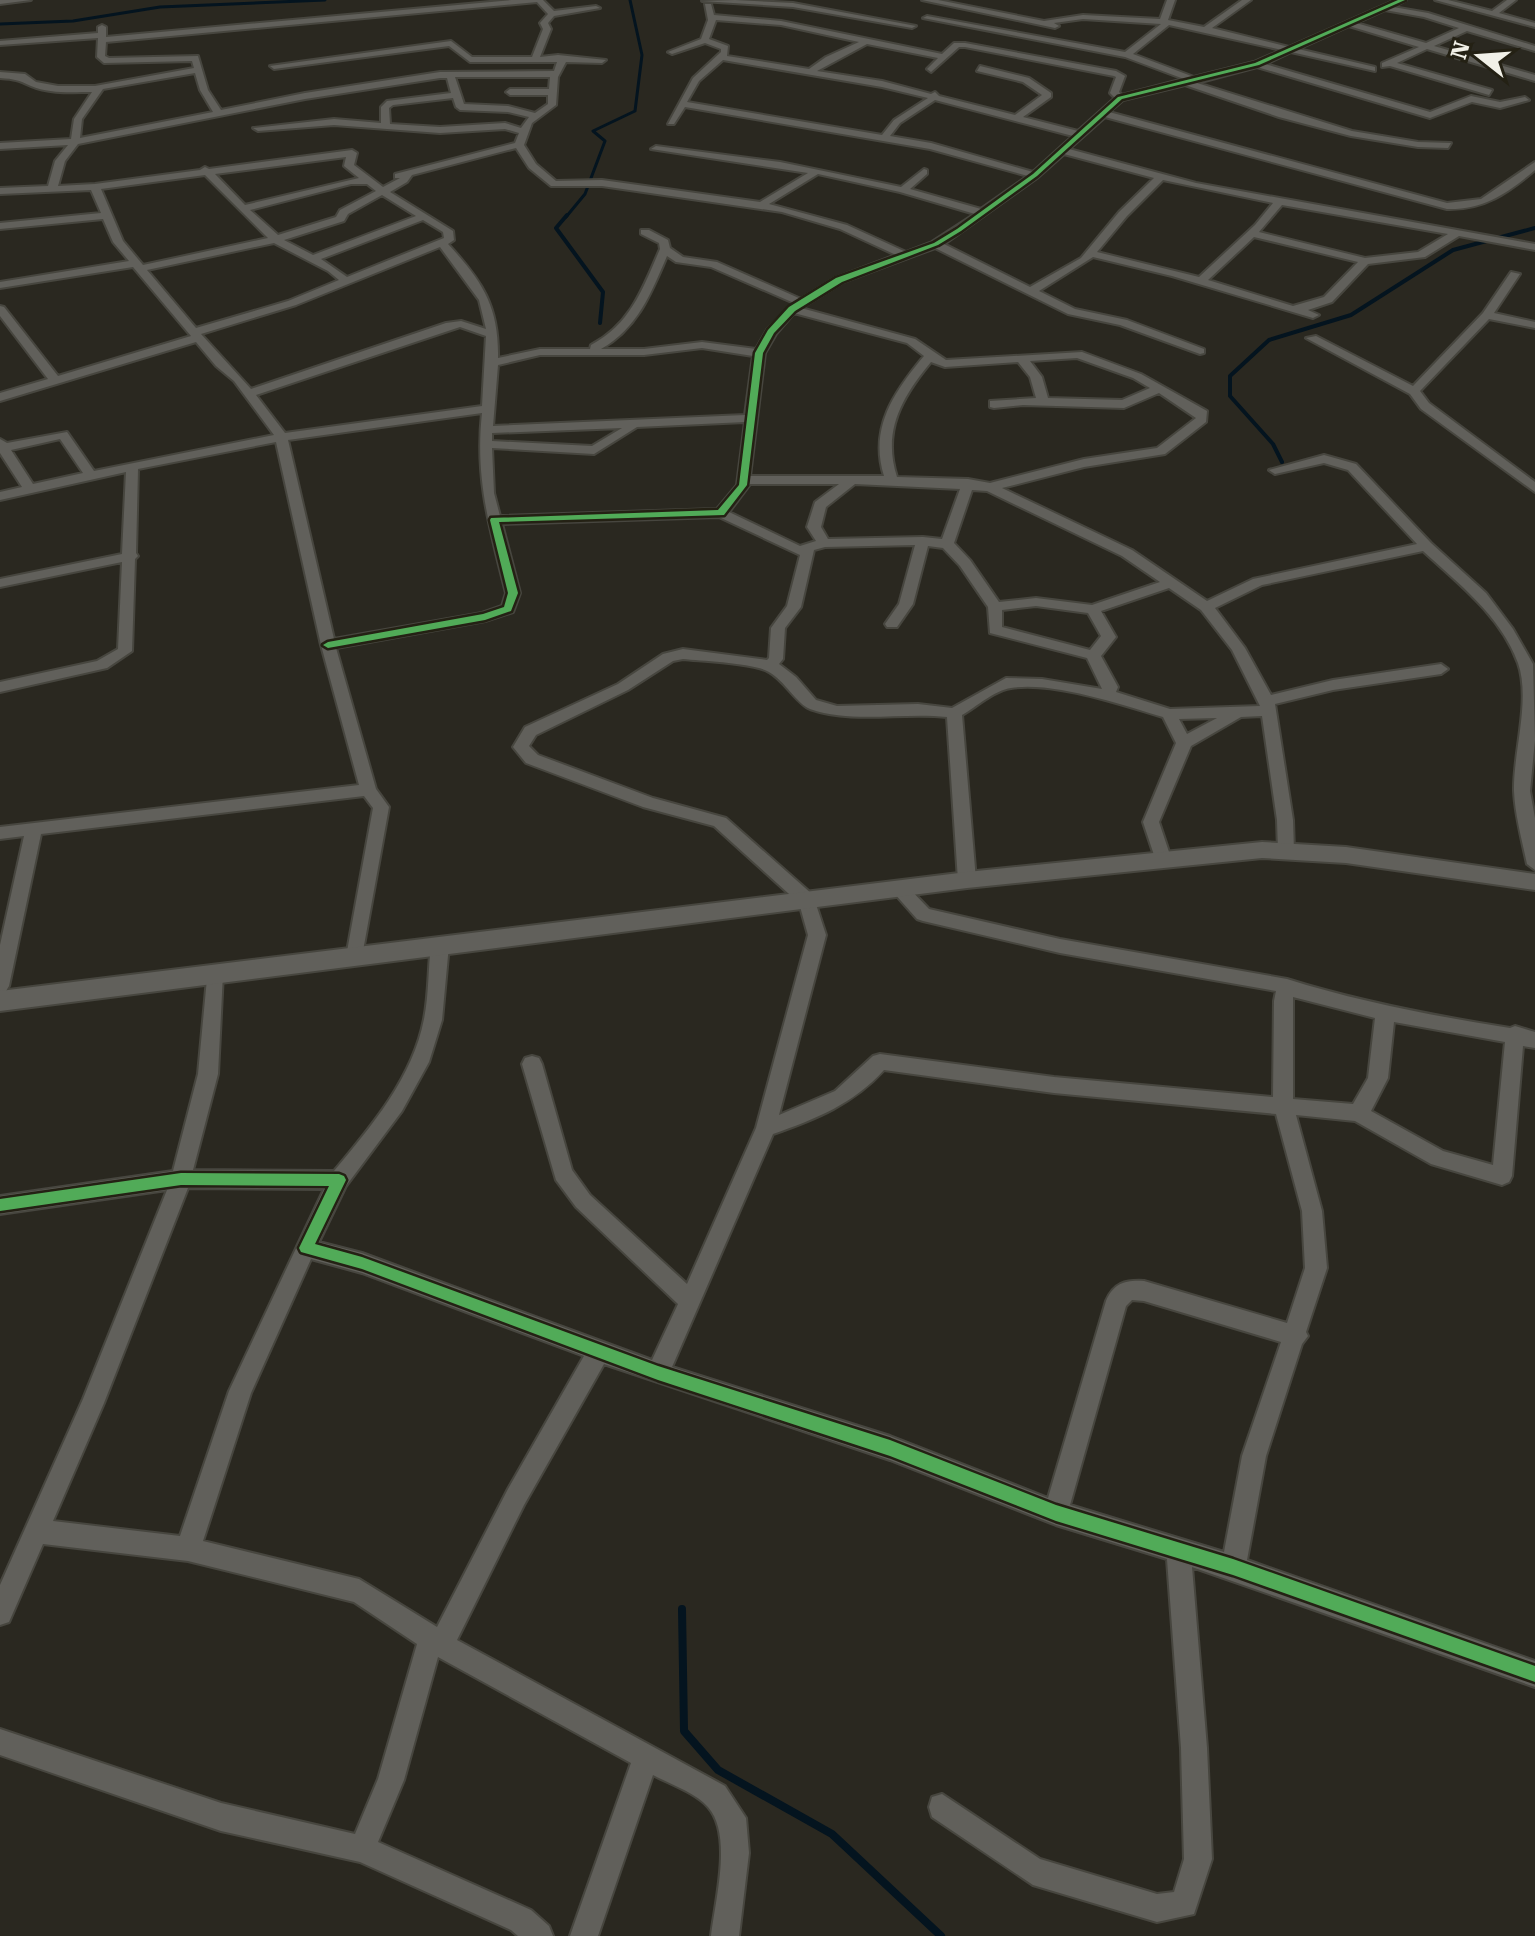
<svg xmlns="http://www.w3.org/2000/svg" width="1535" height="1936" viewBox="0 0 1535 1936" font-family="'Roboto Serif',serif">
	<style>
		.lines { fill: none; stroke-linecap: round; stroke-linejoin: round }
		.stream-far2 { stroke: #04141f; stroke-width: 3 }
		.stream-far1 { stroke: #04141f; stroke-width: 4 }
		.stream { stroke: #04141f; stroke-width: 8 }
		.minor-casing { stroke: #47463f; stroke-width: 4 }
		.secondary-casing { stroke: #47463f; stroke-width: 4 }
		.minor { fill: #61605b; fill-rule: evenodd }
		.secondary { fill: #61605b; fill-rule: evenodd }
		.cycleway-casing { stroke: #242114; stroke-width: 5 }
		.cycleway { fill: #51ab58; fill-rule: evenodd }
	</style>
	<rect width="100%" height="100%" fill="#2a2820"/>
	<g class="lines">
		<path class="stream-far2" d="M0,24L73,21L160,7L325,0
			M566,217L585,194L605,141L593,131L635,111L642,55L630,0"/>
		<path class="stream-far1" d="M567,215L556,228L603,292L600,323
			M1282,462L1273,444L1230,396V376L1269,340L1351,315L1453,250L1535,228"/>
		<path class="stream" d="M682,1609L684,1731L718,1770L832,1834L941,1936"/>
		<g class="minor-casing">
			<path id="minor" d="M0,0H31L0,4Z
				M512,0H543L554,11L596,6L600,8L554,16L548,23L551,29L540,57L558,55L606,60L602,63L566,62L558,77L556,105L532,123L524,145L536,164L556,181L602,180L760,202L808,173L651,149L656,146L780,162L901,187L924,169L927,170V174L910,189L981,209L1028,176L930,149L685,107L674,124H668L693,78L721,52V49L705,43L672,54L668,52L701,39L708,20L705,4H711L714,15L781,21L942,54L954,43H965L1116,71L1125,76L1119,92L1122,95L1184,79L1125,57L923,18L927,16L1125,52L1161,24L1083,19L1054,23L1059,26L1055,28L922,0H938L1044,21L1083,15L1160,19L1167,0H1175L1168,20L1204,27L1242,0H1251L1212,28L1289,47L1396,0H1406L1393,7L1428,13L1535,46V51L1467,31L1434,46L1535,75V81L1427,49L1397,63L1492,90L1489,95L1390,66L1382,67V63L1419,47L1349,26L1298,49L1375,67V71L1291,52L1265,64L1430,112L1471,96L1500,102L1525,97L1529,100L1500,108L1472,102L1430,118L1257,67L1197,83L1352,131L1418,142L1451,143L1448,148L1418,147L1351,136L1279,117L1185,85L1123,100L1109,112L1447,203L1481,199L1535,162V170C1508,193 1484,210 1447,209L1105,117L1069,149L1196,183L1535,244V250L1459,236L1425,257L1368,264L1332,302L1308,310L1319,315L1313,318L1172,276L1093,257L1039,291L1075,309L1127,320L1204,349V353L1200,354L1120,325L1068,314L935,248L843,282L801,308L915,339L946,360L1082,352L1141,374L1207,411L1206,422L1165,454L1084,467L1002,488L1132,550L1207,601L1253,579L1417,544L1348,470L1324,463L1275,474L1269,470L1324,455L1356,464L1431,543L1486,593L1513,629L1533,664L1535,740L1530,791L1535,818V870L1527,864C1522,840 1515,815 1514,791C1513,753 1531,700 1518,663C1501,616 1458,583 1423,551L1262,585L1215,608L1245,648L1271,695L1333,680L1441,664L1448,669L1441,674L1333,690L1275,704L1293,820L1294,851L1286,857L1278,851L1277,820L1262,716L1241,717L1191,746L1159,822L1171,858L1163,864L1155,858L1143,822L1176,743L1163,717C1122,705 1053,681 1011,688C995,690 976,707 962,715L976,880L967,886L958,880L947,717C902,712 853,724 810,709C797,704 784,680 769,672C755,663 702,661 683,659L673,661L628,690L536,735L529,746L538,755L653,798L726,818L813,895L826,935L779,1115L835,1091L873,1056L880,1054L1054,1077L1273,1097L1274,1001L1276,991L1060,953L923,921L917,919L894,893L891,889L900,883L906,885L929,909L1060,939L1287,979C1360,1002 1434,1016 1510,1028L1515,1026L1535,1032V1048L1523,1046L1512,1176L1509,1182L1502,1185L1431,1164L1355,1121L1296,1115L1322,1211L1327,1268L1306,1332L1308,1336L1302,1344L1266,1456L1247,1560L1535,1661V1687L1192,1567L1207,1748L1212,1859L1194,1914L1157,1922L1033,1885L932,1817L929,1807L932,1797L942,1794L1040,1859L1157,1894L1174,1892L1184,1859L1181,1748L1167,1559L1056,1525L890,1460L604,1364L524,1505L457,1640L725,1786L746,1818L749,1853L739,1936H711C715,1901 733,1835 708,1807C696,1793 670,1784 653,1775L598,1936H570L631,1763L438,1657L404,1780L378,1842L531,1910L549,1926L553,1936H518L511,1930L360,1862L221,1831L0,1755V1729L221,1803L355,1834L378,1779L417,1644L354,1602L188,1561L43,1544L9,1622L0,1625V1585L83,1399L167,1190L0,1214V1196L173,1171L198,1074L208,968H220L223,973L218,1074L193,1170L334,1171C371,1127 413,1077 424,1019C429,995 428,969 431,945L440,938L446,940L449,945L442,1020L429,1062L402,1111L346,1186L319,1242L362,1253L652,1360L678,1304L576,1207L556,1180L522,1064L525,1058L532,1056L539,1058L542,1064L572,1170L590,1195L687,1284L756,1128L808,935L799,903L714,826L643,807L526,763L513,747L525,727L618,684L663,654L683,649L767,660L769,658L771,628L787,606L800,555L719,517L502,524L520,593L513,612L485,621L336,648L376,789L389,807L361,962H349L346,957L373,808L364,796L41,834L9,986L6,991L0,993V945L24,836L0,839V827L359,785L321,645L276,442L138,469L136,553L138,556L135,559L132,651L107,668L0,692V682L97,661L118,649L122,562L0,587V579L122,554L126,472L0,500V492L22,487L0,453V439L7,443L67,432L94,471L274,435L234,381L216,366L196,342L0,401V393L48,379L0,316V306L4,307L58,376L191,336L133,267L0,288V282L129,261L113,242L103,219L0,229V223L101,213L91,190L0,194V188L48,186L55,161L68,145L0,149V143L71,139L74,119L92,92C73,92 49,94 31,86C18,80 15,79 0,78V72L25,74L36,82L58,86H95L194,68L192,61L104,63L97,57L98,38L0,45V41L98,33V27L102,25L106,27V37ZM537,2L548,14L540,23L543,29L532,57H472L451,41L270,66L274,69L449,46L470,62H557L554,71L440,72L305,93L221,110L208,90L198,56L109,58L105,56L106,42ZM1385,10L1424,17L1459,28L1426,43L1356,23ZM716,20L781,25L859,42L826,57L809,69L727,56L728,46L709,39ZM1169,25L1282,50L1254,62L1194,77L1133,54ZM867,44L938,58L927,69L931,72L959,47H965L1114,76L1116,77L1110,93L1115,98L1078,131L1023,117L1051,97V93L1029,78L980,66L977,71L1023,82L1042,95L1015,115L939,96L935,92L931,94L882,81L817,71ZM723,60L882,87L928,98L894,120L882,135L687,102L699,81ZM195,73L200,90L213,112L80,138L82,119L103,89ZM455,77H550L549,89H510L506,92L510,95H548V104L535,113L508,106L464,104ZM440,78H447L451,93L387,101L381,107V123L334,119L253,128L258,131L334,125L440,133L505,129L519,133L515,143L395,174V178H400L383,187L354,165L357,153L352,150L209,169L205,167L200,170L95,184L58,186L65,161L78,144L305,99ZM453,98L456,107L460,110L508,112L529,117L521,128L505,123L440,127L390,124L389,108L393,105ZM935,100L1073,136L1033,172L931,143L890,136L900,123ZM516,148L529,168L551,186H602L782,212L840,229L896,255L835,278L801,299L717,262L683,257L670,248L668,240L649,230H641V234L659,243L660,249C643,288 631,324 591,345L590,349H540L498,358C499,306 482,281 448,244L454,240L453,231L390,192L407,182L412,175ZM1064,154L1154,178L1119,212L1081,258L1030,287L944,244L1038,177ZM346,157L344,166L359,178L245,205L215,174ZM818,174L900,192L975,214L932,242L906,252L847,225L769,204ZM205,175L268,238L143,265L123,241L101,189ZM1163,180L1273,203L1255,225L1199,277L1097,252L1127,216ZM351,184H367L376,191L340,210L336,217L278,235L250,210ZM382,195L416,216L313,255L284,240L344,221L348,214ZM1282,205L1448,234L1418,252L1365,258L1259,232ZM423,220L443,232L444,238L347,277L321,259ZM1254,237L1358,262L1324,297L1293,306L1208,280ZM274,243L328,271L339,280L288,301L196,328L147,270ZM440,247L479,300L486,329L461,321L446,323L251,389L201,334L296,305ZM667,256L676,262L711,267L794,303L767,330L756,349L702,342L644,349H601C638,328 651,293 667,256ZM794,313L907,343L924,356C894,392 869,428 884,476H750L765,353L776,334ZM460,327L486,336L482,406L285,433L256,395ZM702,348L753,356L745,415L493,426L498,365L540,355H644ZM1077,358L1133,378L1150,388L1122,400L1048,398L1042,377L1030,361ZM931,362L945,367L1018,362L1030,377L1036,398L990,401V407L994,408L1023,405L1124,408L1159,393L1196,418L1157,448L1084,459L990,483L968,479L897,477C882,431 902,397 931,362ZM482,413C475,478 489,525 506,593L502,606L482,613L334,639L288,440ZM745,422L737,485L717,509L500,516L494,493L492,448L594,454L637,427ZM622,428L592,446L492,441V433ZM60,439L83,473L33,484L11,450ZM750,484H839L815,502L807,527L816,541L800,546L729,512ZM855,484L960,489L942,539L923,537L828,539L821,527L826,507ZM972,490L987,491L1122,556L1160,582L1092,605L1036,598L999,602L970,560L954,543ZM915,545L899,604L885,624L887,627H897L913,604L928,546L943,548L960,566L988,607L990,633L1087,658L1102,689L1042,679L1006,678L952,708L918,704L837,706L816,700L796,677L779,664L783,659L785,628L801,607L814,550L825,547ZM1169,588L1201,610L1232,650L1260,706L1170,709L1116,692L1118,687L1101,656L1116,637L1101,611ZM1036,606L1088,613L1101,636L1090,650L1002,627V610ZM1217,718L1187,734L1179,719ZM1293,997L1375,1018L1368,1078L1353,1104L1293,1099ZM1394,1022L1505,1042L1493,1165L1443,1151L1371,1111L1388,1078ZM884,1070L1054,1093L1276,1114L1302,1211L1305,1268L1287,1323L1144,1281C1125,1280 1114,1283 1106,1301L1048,1498L890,1436L672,1367L773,1134C816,1119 853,1104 884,1070ZM188,1188L324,1189L229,1391L180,1536L53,1521L104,1403ZM311,1259L362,1273L584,1356L508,1489L437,1627L359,1579L203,1541L251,1393ZM1132,1300L1144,1301L1281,1342L1242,1456L1224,1552L1070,1505L1126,1306Z
				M735,0L793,3L916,26L912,28L793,7L702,1Z
				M1435,0H1448L1492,11L1507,0H1516L1499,13L1535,23V27Z
				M1511,272L1520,274L1494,313L1535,322V328L1489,319L1420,391L1429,403L1535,482V492L1421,409L1410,394L1306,338L1316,336L1413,386L1483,313Z"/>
		</g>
		<g class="secondary-casing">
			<path id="secondary" d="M1262,842L1346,847L1535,874V890L1346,863L1262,858L967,888L0,1011V991L967,872Z"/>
		</g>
		<use href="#minor" class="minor"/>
		<use href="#secondary" class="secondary"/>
		<g class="cycleway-casing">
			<path id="cycleway" d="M1398,0H1405L1259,65L1122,99L1037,176L961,231L938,245L842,282L795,311L774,333L763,353L747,485L724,515L499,522L518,593L511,611L485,620L328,648L323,645L328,642L483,614L504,607L508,593L490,520L491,518L718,510L739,485L755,353L768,330L789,307L836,278L934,243L957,229L1033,174L1118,97L1255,63Z
				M181,1173L339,1174L344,1176L346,1180L315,1244L362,1257L658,1366L890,1440L1056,1505L1233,1559L1535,1666V1682L1233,1575L1056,1521L890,1456L658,1380L362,1269L301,1252L299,1248L329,1186L181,1185L0,1211V1199Z"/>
		</g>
		<use href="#cycleway" class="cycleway"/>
	</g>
	<g transform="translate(1479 56) rotate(287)" stroke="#242114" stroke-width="6" paint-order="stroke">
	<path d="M0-6L14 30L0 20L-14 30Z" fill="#f1f0e7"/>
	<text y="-12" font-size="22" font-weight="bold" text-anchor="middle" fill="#f1f0e7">N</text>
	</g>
</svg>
